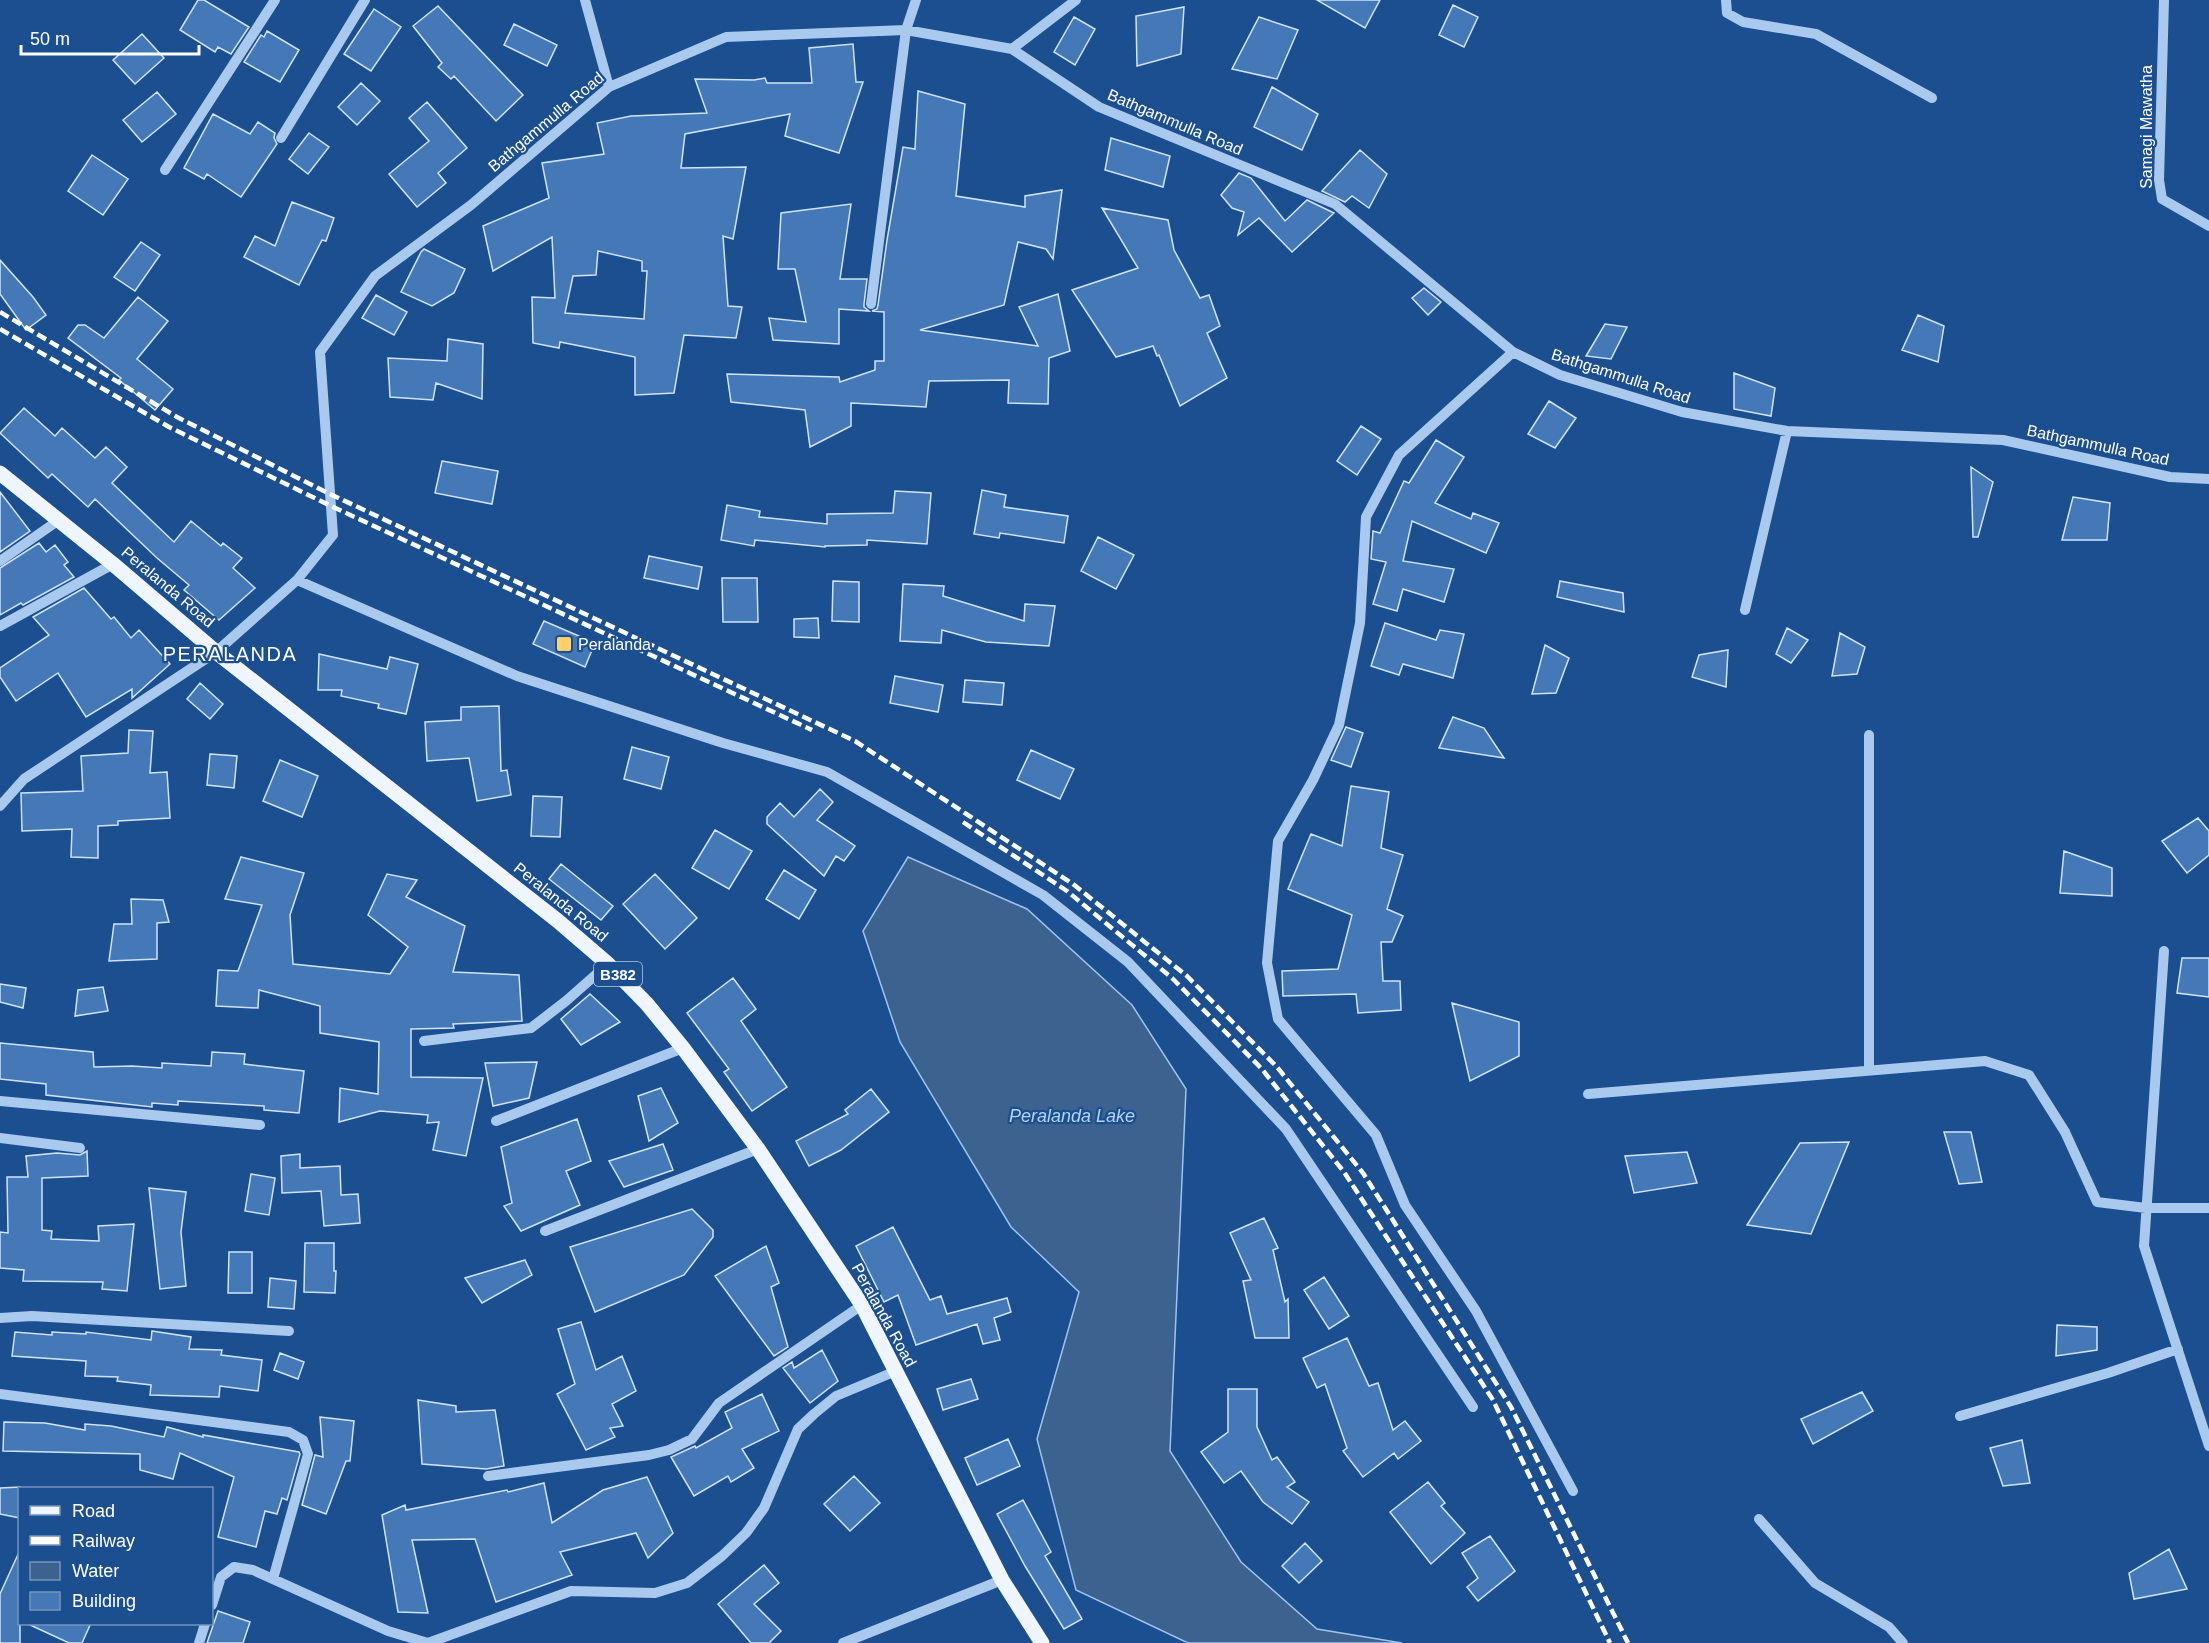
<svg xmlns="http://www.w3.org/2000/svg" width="2209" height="1643" viewBox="0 0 2209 1643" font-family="Helvetica,sans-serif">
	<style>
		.water { fill: #3c6290; stroke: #9cc4f0; stroke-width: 1.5 }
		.building { fill: #4478b7; stroke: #cfe3fa; stroke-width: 1.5; fill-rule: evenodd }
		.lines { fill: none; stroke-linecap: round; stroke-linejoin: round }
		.minor { stroke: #a9c9ee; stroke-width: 10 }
		.major { stroke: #f0f6ff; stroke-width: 15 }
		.rail { stroke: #fff; stroke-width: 4.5; stroke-dasharray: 10 4.5; stroke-linecap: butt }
		.poi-dot { fill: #ffd166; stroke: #1b4f8f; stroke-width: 2 }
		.labels { text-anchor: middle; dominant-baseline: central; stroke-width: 4.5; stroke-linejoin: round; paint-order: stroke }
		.shield { fill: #1b4f8f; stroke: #bbcadd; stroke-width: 1.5 }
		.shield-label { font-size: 15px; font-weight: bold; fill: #fff }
		.street-label { font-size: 16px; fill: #fff; stroke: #1b4f8f }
		.poi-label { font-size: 16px; fill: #fff; stroke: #1b4f8f; text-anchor: start }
		.water-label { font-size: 18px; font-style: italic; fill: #b5d3f5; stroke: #1b4f8f }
		.quarter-label { font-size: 20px; letter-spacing: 1.5px; fill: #fff; stroke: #1b4f8f }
	</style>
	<rect width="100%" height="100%" fill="#1b4f8f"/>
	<path class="water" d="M908,857L1027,909L1132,1005L1186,1089L1170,1451L1241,1562L1317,1629L1402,1643H1188L1076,1590L1037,1439L1079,1292L1011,1227L900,1042L863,931Z"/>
	<path class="building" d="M198,0H204L249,27L231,54L218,47L215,52L180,30Z
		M1317,0H1380L1365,28Z
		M1453,5L1478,17L1464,47L1439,35Z
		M438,6L523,95L496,121L454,76L451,79L438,67L442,63L413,26Z
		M1184,7L1181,54L1137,66L1136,16Z
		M374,9L401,27L371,71L344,54Z
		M1074,17L1095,29L1075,65L1054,52Z
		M1259,17L1298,30L1277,79L1232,69Z
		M514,24L557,45L547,66L504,45Z
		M267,31L299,50L280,82L244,62L261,35L264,37Z
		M142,34L164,58L135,84L113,60Z
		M853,44L856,82H863L839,153L785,136L790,114L685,134L681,168L746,167L733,239L723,236L728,306L742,307L736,338L684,335L674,393L635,395V357L560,342L559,348L533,343L532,297L555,298L552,237L493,271L483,226L549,198L542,163L604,154L597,123L631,116L707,113L695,79L754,80L765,78L767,83H812L809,48ZM598,251L642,261V271H647L644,319L565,313L573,276L596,275Z
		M361,83L380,101L357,125L338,107Z
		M1272,87L1318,114L1302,150L1254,127Z
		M918,91L965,104L956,196L1025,207V196L1062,190L1053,259L1046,249L1018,242L1004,305L920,330L1038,346L1019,307L1058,294L1070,351L1049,358L1048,404L1008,403L1009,380L929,381L926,407L851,403V426L810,447L805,410L731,402L727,374L839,377L840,382L875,370V361H884V312L872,311L877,309L878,305L887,240L903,147L915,149Z
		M157,92L176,114L142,142L123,120Z
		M427,102L467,148L438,173L446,183L417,207L389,174L429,141L409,118Z
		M213,114L250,134L258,122L275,133L274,138L277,144L241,197L207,174L204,179L184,168Z
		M309,133L329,147L308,174L289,159Z
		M1111,138L1170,156L1163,187L1105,170Z
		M1360,150L1387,174L1369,208L1352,196L1345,202L1322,191Z
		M92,155L128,179L103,215L68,191Z
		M1239,173L1251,178L1285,221L1307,200L1334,213L1292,252L1259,218L1238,235L1244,212L1232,208L1221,195Z
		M292,202L334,218L326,241L322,240L299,285L244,257L255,236L275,246Z
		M851,204L840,279H867L864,304V307L869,311L839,309V344L773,340L769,318L806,322L795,269H778L781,213Z
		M1102,208L1168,220L1174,250L1200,298L1209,295L1220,326L1207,333L1227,378L1180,406L1159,355L1157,356L1153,346L1116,357L1072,290L1138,268Z
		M141,242L160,255L135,291L114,277Z
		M424,249L465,269L454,293L432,306L401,292L421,252Z
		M0,260L33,297L46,315L26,330L0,294Z
		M1424,288L1441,302L1428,315L1412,298Z
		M376,295L407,312L394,335L362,318Z
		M138,297L168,321L137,359L173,389L155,410L119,380L121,378L68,338L78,325H85L104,338Z
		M1918,315L1944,326L1938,362L1902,350Z
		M1605,324L1627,327L1611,359L1586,356Z
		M448,339L483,344L482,399L436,383L433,400L390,397L388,358L447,361Z
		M1734,373L1775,388L1771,416L1734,409Z
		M1549,401L1576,418L1555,448L1528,434Z
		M24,408L55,436L62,428L95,458L106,447L127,467L112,483L174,542L191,521L221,546L223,543L242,558L233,568L255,588L219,620L184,590L189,585L157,558L95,499L88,507L52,474L48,478L0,433Z
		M1361,426L1381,439L1357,475L1337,461Z
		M1436,440L1464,457L1435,503L1471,519L1473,513L1499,523L1486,553L1412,521L1403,561L1454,569L1444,602L1403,589L1397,611L1373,604L1386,562L1371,559L1373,531L1380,533L1404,481L1409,483Z
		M442,461L498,471L492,504L435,493Z
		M1971,467L1993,482L1978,537H1973Z
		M982,490L1006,495L1004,507L1068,516L1064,543L1000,533L999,538L974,534Z
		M895,491L931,493L927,544L867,540V545L825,546V547L755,540L754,546L721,540L727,505L760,511L759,517L827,524V514L893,513Z
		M0,492L30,531L0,552Z
		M2073,497L2110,503L2107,540H2062Z
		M1098,537L1134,555L1116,589L1081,571Z
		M39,543L46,552L55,545L68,562L64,565L74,577L23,605L21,603L0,615V568Z
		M649,556L702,567L698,589L644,578Z
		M722,578H757L758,622H723Z
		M833,581L859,582V622L832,621Z
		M1560,581L1623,593L1624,612L1557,597Z
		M903,584L944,586L943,596L1024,621L1025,604L1055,606L1049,646L986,642L942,630L941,643L900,641Z
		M84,588L111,619L114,617L131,638L139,630L170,664L132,698V689L86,717L58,673L16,701L0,677V668L49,635L33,617Z
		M818,618L819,638L794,637V619Z
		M544,621L595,643L585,667L533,644Z
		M1385,623L1436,640L1440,630L1464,634L1453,678L1403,664L1399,675L1371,666Z
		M1787,628L1808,640L1791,663L1776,654Z
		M1840,633L1865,647L1857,674L1832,676Z
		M1545,645L1569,658L1556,693L1532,694Z
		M1728,650L1726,687L1692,677L1699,655Z
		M319,654L387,669L390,657L418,664L406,714L378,708L379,704L341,696L342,690H318Z
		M895,676L943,685L938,712L890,703Z
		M965,680L1004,683L1002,705L963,702Z
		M200,683L223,704L210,719L187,699Z
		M499,706L501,771L507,770L511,795L477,801L469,758L427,761L425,722L461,720V707Z
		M1453,717L1484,728L1504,758L1439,748Z
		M1346,727L1363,733L1351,767L1331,760Z
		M129,730L153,731L150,773L167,772L170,818L118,821V825L98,826V858L71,857L72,829L22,831L21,793L83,791L81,756L128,753Z
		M632,747L669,757L661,789L624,779Z
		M1031,750L1074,769L1060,799L1017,780Z
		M210,754L237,756L234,788L207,785Z
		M280,760L318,776L302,817L263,801Z
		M1351,786L1389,792L1381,848L1403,855L1387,909L1403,916L1392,942H1381L1383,981H1400L1401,1010L1358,1013L1356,994L1283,996L1282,971L1338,969L1352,915L1288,889L1311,834L1342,846Z
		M820,789L833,802L817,820L855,846L844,861L836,856L824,876L767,824V817L780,803L794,817Z
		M533,796L562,797L560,837L531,836Z
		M2198,818L2209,831V855L2187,873L2162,841Z
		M715,830L752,851L729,889L692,868Z
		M2064,851L2112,868V896L2060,893Z
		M241,857L304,873L290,915L293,964L390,974L408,947L368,915L387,874L417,880L406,897L465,926L453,972L519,975L522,1021L453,1024L454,1028L411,1029V1077L483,1078L466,1156L433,1150L439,1122L427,1123L428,1115L380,1111L339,1122L340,1088L378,1094L379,1042L320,1033V1006L259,990L258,1008L216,1006L218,970L238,971L262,905L225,899Z
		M561,864L613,906L601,920L549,879Z
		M784,870L816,890L799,919L766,899Z
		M655,874L697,918L665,949L623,904Z
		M131,899L163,900L169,922L157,923V959L109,961L114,924H132Z
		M2182,958H2209V997L2177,993Z
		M733,978L756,1009L741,1021L787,1087L752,1111L724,1072L729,1069L687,1013Z
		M0,984L26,988L23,1008L0,1002Z
		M103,987L108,1011L75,1016L78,990Z
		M590,994L620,1022L581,1045L561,1019Z
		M1452,1003L1519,1022V1056L1470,1081Z
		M0,1043L93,1052L94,1067L132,1066L162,1068V1063L211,1066L212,1052L245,1054L244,1064L304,1071L299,1113L264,1110V1106L178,1101V1105L152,1103V1107L46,1095V1084L0,1079Z
		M537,1062L529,1098L493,1106L485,1063Z
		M661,1088L678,1123L649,1141L638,1096Z
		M871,1089L889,1112L841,1150L809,1166L796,1141L848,1114L845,1110Z
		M577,1119L591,1161L566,1171L580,1205L521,1231L504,1206L512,1203L501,1147Z
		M1944,1132H1971L1982,1182L1959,1184Z
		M1849,1142L1811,1234L1747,1225L1800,1143Z
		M663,1144L673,1170L624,1187L609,1161Z
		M87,1151L88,1176L42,1178V1230L52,1231L51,1239L99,1241L98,1226L134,1224L127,1291L102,1289L103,1282L23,1281L24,1270L0,1268V1232L8,1233L7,1177H28L26,1156L57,1153L80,1155Z
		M1687,1152L1697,1183L1634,1193L1625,1156Z
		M300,1154V1168L340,1166L341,1195L358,1194L360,1223L324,1226L321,1191L282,1193L281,1156Z
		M251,1174L275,1178L269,1215L245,1211Z
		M149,1188L186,1192L181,1232L186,1286L160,1289Z
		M692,1209L713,1230V1237L684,1275L595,1312L570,1247Z
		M1264,1218L1278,1248L1273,1250L1285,1302L1288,1299L1289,1338H1255L1243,1281L1251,1280L1230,1233Z
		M893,1227L930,1300L941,1296L947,1314L1007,1298L1011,1312L994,1318L1000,1340L983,1344L977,1324L916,1345L898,1295L884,1302L856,1246Z
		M305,1243H334V1271H336L335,1293L304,1292Z
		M766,1246L779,1283L771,1287L788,1347L774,1356L715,1276Z
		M229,1252H252V1293H228Z
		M525,1260L532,1275L482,1303L465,1278Z
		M1324,1277L1349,1316L1329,1329L1304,1290Z
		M270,1278L296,1281L294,1309L268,1307Z
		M581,1322L596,1370L622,1356L636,1391L612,1404L623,1426L610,1428L615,1437L586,1450L557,1394L575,1384L558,1329Z
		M2057,1325L2097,1327V1350L2056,1356Z
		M152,1331L191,1337L189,1349L222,1350L221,1355L262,1360L258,1391L220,1386L219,1397L150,1395L151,1385L117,1381L118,1377L85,1376L86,1361L12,1356L15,1332L52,1335V1332L86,1334V1332L151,1340Z
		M1347,1338L1369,1386L1378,1383L1393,1430L1405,1421L1421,1441L1398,1459L1394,1453L1363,1477L1343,1451L1347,1448L1325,1384L1317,1388L1303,1358Z
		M822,1350L838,1381L810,1403L783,1368L792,1362L794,1368Z
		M280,1353L304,1362L298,1379L274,1370Z
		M971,1379L978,1399L943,1410L937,1389Z
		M1228,1389H1257V1427L1272,1460L1277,1457L1295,1482L1287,1487L1309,1502L1292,1524L1263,1502L1241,1471L1224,1483L1201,1452L1228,1432Z
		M1862,1392L1873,1411L1813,1444L1801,1419Z
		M762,1394L779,1431L742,1449L754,1468L731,1482L728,1476L694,1496L671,1457L695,1446L696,1448L732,1428L725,1412Z
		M418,1400L456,1406V1412L495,1410L504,1466L486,1469L422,1464Z
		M320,1417L354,1421L350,1461H346L326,1514L302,1505L315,1455L323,1457Z
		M4,1422L45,1423L85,1430V1424L111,1426L164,1437L167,1427L203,1437V1435L299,1452L300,1454L287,1500L282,1498L277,1514L265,1511L256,1547L218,1537L234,1477L180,1453L173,1479L140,1470V1454L3,1451Z
		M1008,1439L1020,1466L977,1485L965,1458Z
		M2022,1440L2030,1483L2003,1486L1990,1448Z
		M854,1476L880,1503L850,1531L824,1504Z
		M647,1477L673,1533L648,1558L636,1533L560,1552L572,1575L496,1602L475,1539L412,1540L428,1613L398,1612L382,1515L405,1505L406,1510L507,1490L508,1492L544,1483L552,1523L603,1490Z
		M1428,1482L1445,1503L1441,1506L1465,1533L1431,1564L1390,1512Z
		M20,1487V1518L0,1514V1488Z
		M1023,1500L1051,1552L1045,1556L1082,1619L1064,1629L1025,1566L997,1514Z
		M1490,1536L1515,1571L1478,1601L1467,1587L1478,1578L1462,1553Z
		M1305,1543L1322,1561L1299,1583L1282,1566Z
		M2169,1549L2187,1589L2134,1599L2129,1573Z
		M20,1550V1643H0V1594Z
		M764,1565L779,1583L754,1604L781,1631L769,1643H751L718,1604Z
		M218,1611L250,1622L243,1643H207Z
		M26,1623H91L82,1643H69Z"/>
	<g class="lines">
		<path class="minor" d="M585,0L609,87
			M1726,0L1727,13L1743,22L1816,34L1932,98
			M2164,0L2159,180L2162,199L2209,226
			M1012,49L1076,0
			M281,138L365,0
			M165,170L275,0
			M871,304L906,30L916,0
			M1513,352L1399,455L1366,517L1360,623L1339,725L1313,780L1278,841L1267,963L1278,1019L1376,1135L1405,1205L1476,1311L1573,1491
			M0,561L59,520
			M297,580L517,676L723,743L827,772L1043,895L1128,962L1286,1129L1473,1407
			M1745,610L1787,431
			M0,626L113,564
			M0,806L24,779L216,652L297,580L333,535L320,352L375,276L471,205L609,87L726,37L906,30L1012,49L1099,107L1335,204L1513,352L1560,375L1682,412L1787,431L2003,440L2170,477L2209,479
			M2164,951L2144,1246L2209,1446
			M424,1041L531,1028L566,1001L608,964
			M1869,1071V735
			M1588,1094L1985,1061L2029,1075L2065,1132L2097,1202L2146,1208H2209
			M0,1101L260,1125
			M496,1121L683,1048
			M0,1138L80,1148
			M545,1231L758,1149
			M0,1318L32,1316L289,1331
			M0,1394L289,1432L303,1440L308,1454L273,1579
			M1960,1416L2108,1373L2178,1349
			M488,1476L649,1455L669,1450L692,1439L719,1403L862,1305
			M1759,1519L1815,1583L1889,1627L1903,1643
			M212,1605L221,1577L234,1567L253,1570L388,1631L428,1643L571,1591L655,1593L687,1583L722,1556L746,1533L764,1508L798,1429L814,1414L836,1396L896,1371
			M199,1643L205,1624
			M843,1643L1002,1580"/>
		<path class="major" d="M0,473L113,564L216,652L558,921L608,964L647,1004L683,1048L758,1149L862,1305L1002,1580L1042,1643"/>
		<path class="rail" d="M0,312L177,417L330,494L855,741L1073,884L1187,976L1277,1067L1363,1173L1511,1407L1628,1643
			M0,329L169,427L331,506L812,730
			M963,822L1067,891L1172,978L1261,1068L1344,1172L1493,1400L1610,1643"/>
	</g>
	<rect class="poi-dot" x="556" y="636" width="16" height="16" rx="3"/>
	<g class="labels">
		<rect class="shield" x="594" y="962" width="48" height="24" rx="4.5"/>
		<g class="shield-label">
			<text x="618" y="974">B382</text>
		</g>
		<g class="street-label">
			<text transform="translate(546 122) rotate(-40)">Bathgammulla Road</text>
			<text transform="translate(1175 122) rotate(23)">Bathgammulla Road</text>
			<text transform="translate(2146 127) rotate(-90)">Samagi Mawatha</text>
			<text transform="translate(1621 376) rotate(18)">Bathgammulla Road</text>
			<text transform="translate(2098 445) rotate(12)">Bathgammulla Road</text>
			<text transform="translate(168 587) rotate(40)">Peralanda Road</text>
			<text transform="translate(561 902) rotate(39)">Peralanda Road</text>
			<text transform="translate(884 1315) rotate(61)">Peralanda Road</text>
		</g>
		<g class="poi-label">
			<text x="578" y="644">Peralanda</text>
		</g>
		<g class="water-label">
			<text x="1072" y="1116">Peralanda Lake</text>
		</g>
		<g class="quarter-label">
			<text x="230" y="654">PERALANDA</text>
		</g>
	</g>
	<rect x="18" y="1487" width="195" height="138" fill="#1b4f8f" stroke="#7695bc" stroke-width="1.5"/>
	<rect x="30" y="1506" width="30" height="9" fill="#f0f6ff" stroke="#7695bc" stroke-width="1.5"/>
	<text x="72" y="1517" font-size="18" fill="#ffffff">Road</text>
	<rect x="30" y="1536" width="30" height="9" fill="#ffffff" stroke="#7695bc" stroke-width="1.5"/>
	<text x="72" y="1547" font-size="18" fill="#ffffff">Railway</text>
	<rect x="30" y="1562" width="30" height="18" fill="#3c6290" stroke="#7695bc" stroke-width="1.5"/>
	<text x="72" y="1577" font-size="18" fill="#ffffff">Water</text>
	<rect x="30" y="1592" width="30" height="18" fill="#4478b7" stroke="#7695bc" stroke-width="1.5"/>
	<text x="72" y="1607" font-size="18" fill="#ffffff">Building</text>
	<path d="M21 45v9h178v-9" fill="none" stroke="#ffffff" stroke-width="3"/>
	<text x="30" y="45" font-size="18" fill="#ffffff" stroke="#1b4f8f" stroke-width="4.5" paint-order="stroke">50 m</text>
</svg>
